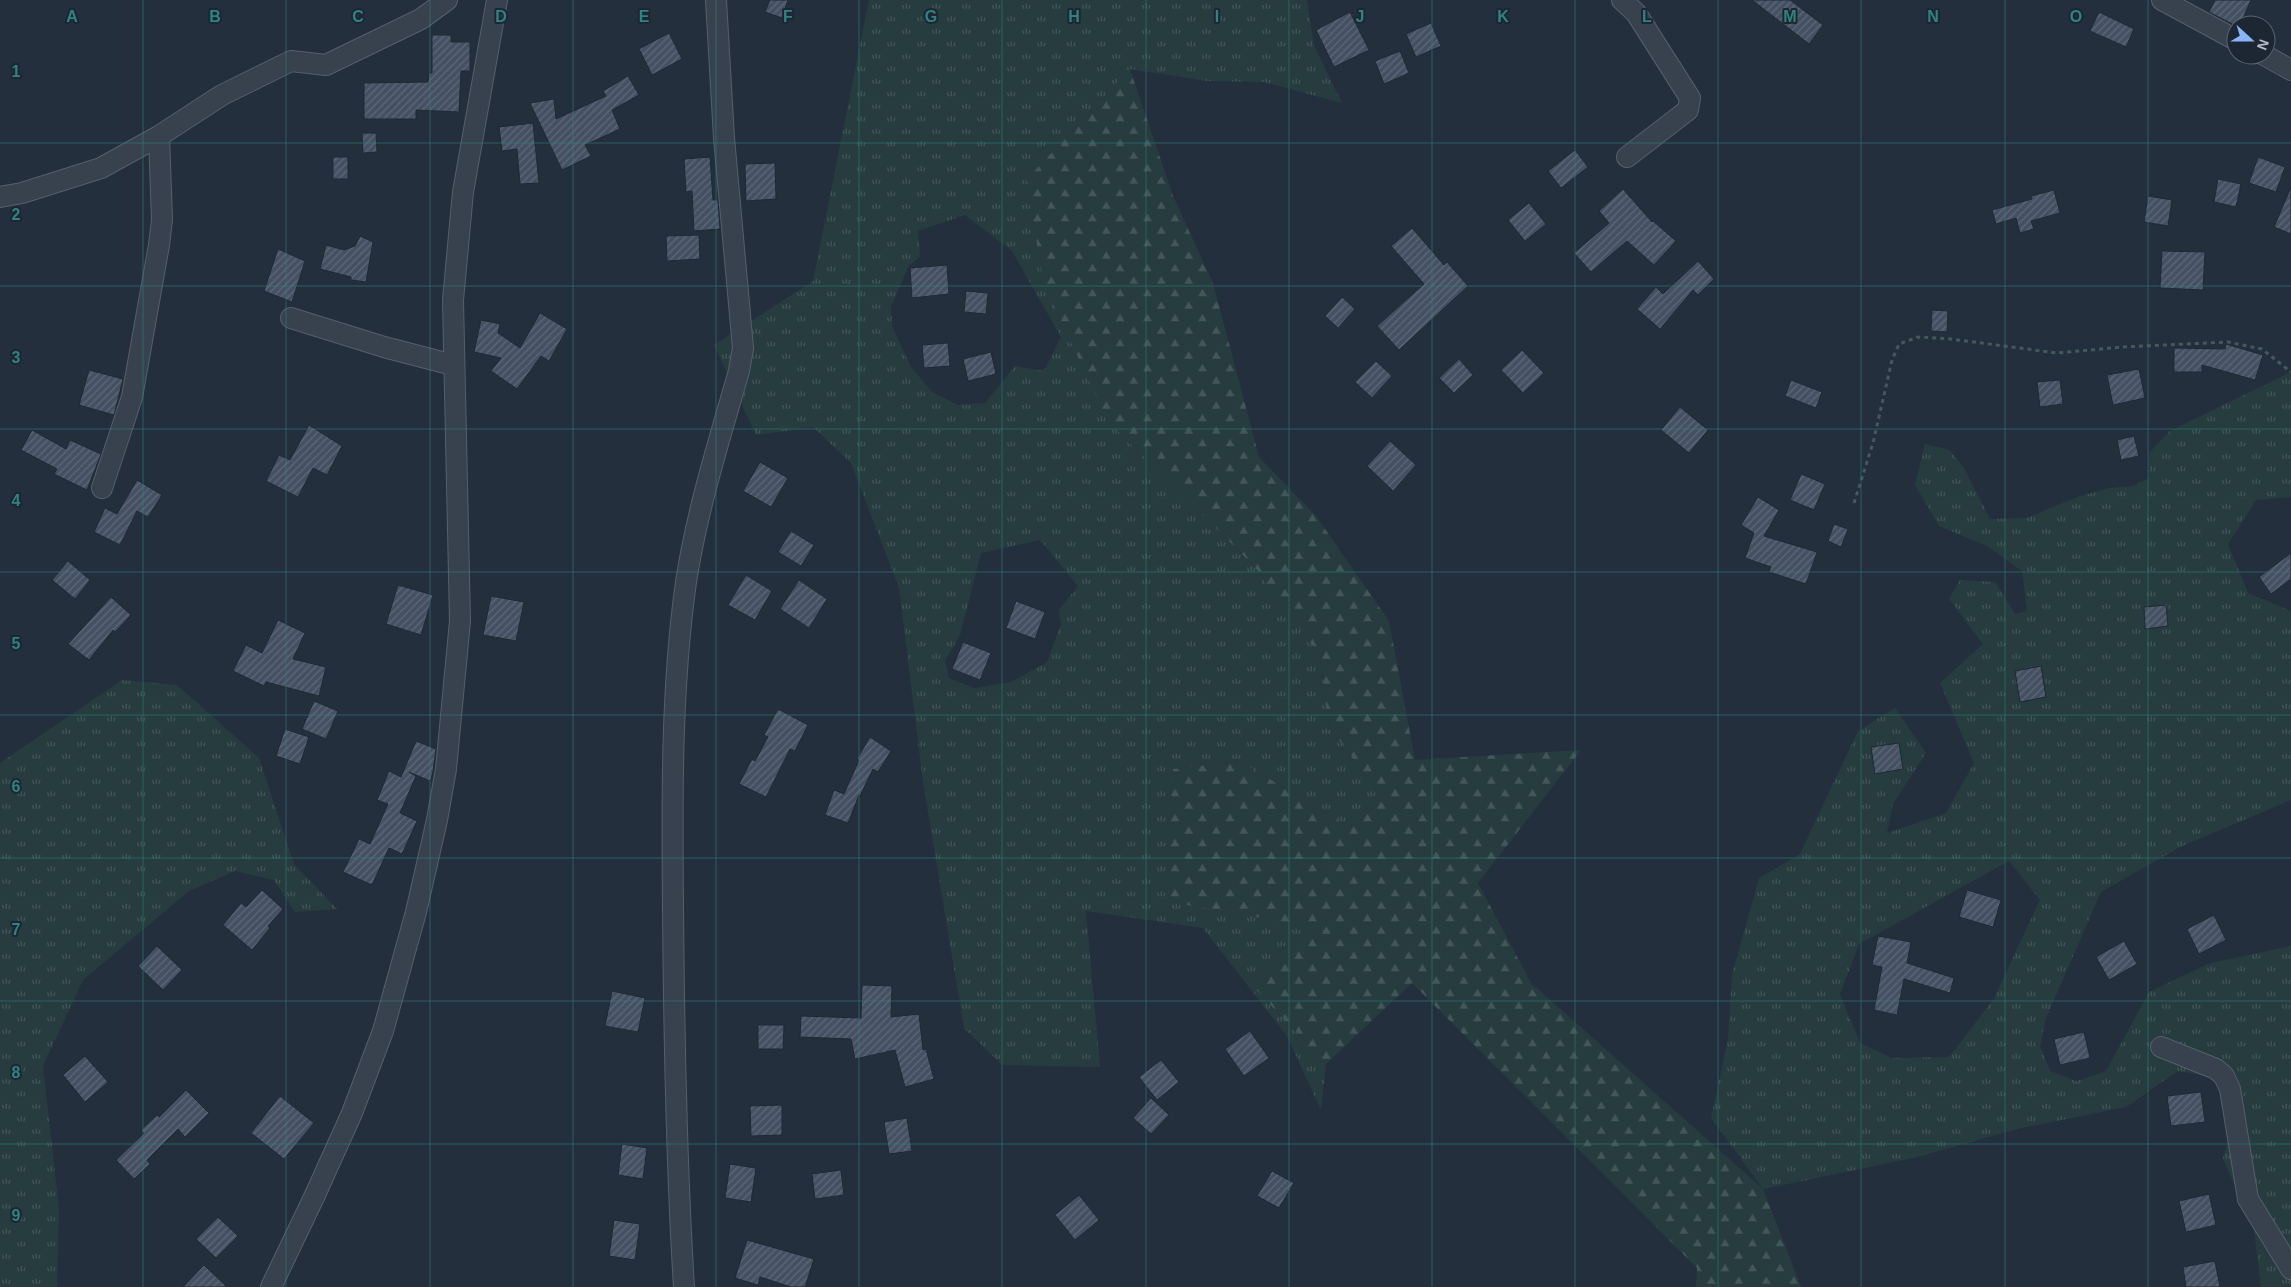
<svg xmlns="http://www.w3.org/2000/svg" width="2291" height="1287" viewBox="0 0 2291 1287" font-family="Arial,sans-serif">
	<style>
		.grass { fill: url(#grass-tufts); fill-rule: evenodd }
		.forest { fill: url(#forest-firs) }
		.building { fill: url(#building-hatch); stroke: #1f2835 }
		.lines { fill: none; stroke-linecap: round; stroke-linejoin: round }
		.minor-casing { stroke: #565f6c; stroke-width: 22 }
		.path { stroke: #44595c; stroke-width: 3; stroke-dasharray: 4 4; stroke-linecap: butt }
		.minor { stroke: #38414e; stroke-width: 20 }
		.grid { fill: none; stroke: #308480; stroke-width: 1; stroke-opacity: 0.55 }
		.grid-label { font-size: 16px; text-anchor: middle; font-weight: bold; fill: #308480; stroke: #1d2633; stroke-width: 4; stroke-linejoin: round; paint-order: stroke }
	</style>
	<defs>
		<pattern id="grass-tufts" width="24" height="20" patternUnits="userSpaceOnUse" patternTransform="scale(1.25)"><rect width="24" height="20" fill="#263c3f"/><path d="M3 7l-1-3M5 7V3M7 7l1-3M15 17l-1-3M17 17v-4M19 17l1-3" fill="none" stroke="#435659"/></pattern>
		<pattern id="forest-firs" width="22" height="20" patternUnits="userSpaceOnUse" patternTransform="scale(1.25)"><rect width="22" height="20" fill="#263c3f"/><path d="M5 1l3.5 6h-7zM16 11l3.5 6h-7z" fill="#435659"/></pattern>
		<pattern id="building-hatch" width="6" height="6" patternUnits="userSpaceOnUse" patternTransform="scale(1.25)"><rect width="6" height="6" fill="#455162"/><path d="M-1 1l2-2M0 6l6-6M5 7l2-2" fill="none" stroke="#5d6877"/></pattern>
	</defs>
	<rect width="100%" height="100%" fill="#242f3e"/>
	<path class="grass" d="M869,0H1307L1314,46L1342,103L1264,82L1207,81L1130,69L1026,180L1108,421L1254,566L1320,656L1329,727L1384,800L1349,827L1240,761L1173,769L1326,929L1250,983L1326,1064L1321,1110L1287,1036L1203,928L1086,911L1100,1067L1002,1065L964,1028L923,782L899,588L851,463L813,427L756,435L714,345L813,281ZM965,215L1012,251L1061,337L1044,371L1015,366L985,403L958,405L932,392L911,367L892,326L891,307L908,267L920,256L918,231ZM1040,540L1078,586L1059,610L1061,624L1047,662L1011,682L974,688L949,678L945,661L960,635L981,553Z
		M2291,372V497L2256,500L2228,544L2248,593L2291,611V800L2180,847L2101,892L2046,1018L2040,1046L2050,1071L2077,1081L2106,1071L2149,992L2210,963L2291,946V1287H2261L2254,1230L2223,1158L2239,1105L2229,1080L2178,1071L2126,1107L2017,1129L1913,1158L1763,1189L1711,1118L1728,1039L1732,975L1759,878L1800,854L1858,731L1895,708L1926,753L1893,804L1887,833L1946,813L1974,763L1940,683L1983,644L1949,599L1960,580L1995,582L2015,614L2027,611L2022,571L1987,546L1939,526L1915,485L1925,444L1950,450L1965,470L1990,519L2027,518L2080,496L2110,488L2133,486L2149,478V453L2170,431ZM2009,861L2040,900L1993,1000L1949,1057L1892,1058L1860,1043L1840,994L1859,944Z
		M122,680L177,685L259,758L294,864L337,909L295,912L274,880L235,871L189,891L83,980L43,1066L59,1209L57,1287H0V763Z"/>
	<path class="forest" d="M1130,69L1173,196L1213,283L1259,457L1316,516L1389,621L1415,760L1581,750L1478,883L1531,983L1763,1189L1801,1287H1696L1697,1268L1412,983L1326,1064L1250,983L1325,929L1165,901L1173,769L1240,761L1349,827L1384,800L1329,727L1320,656L1254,566L1108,421L1044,285L1026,180Z"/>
	<path class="building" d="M770,0H788L782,18L765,12Z
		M1752,0H1790L1823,25L1809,44Z
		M2215,0H2251L2240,25L2236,26L2209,12Z
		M1350,12L1369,50L1334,67L1316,30Z
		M2099,12L2134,29L2126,47L2090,31Z
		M1431,23L1441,46L1416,57L1406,34Z
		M669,33L682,59L652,75L639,49Z
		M432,35H451V42H470V71H461L459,112L416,110V119H364V83L428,82L429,73H432Z
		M1400,51L1409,73L1384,84L1375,61Z
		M628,76L639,95L612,110L620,129L585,145L591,156L562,170L530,103L554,99L556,119L606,96L603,91Z
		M533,123L539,183L520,184L517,149L502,151L499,127Z
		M362,133H376L377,152L363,153Z
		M1575,150L1588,167L1561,188L1548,171Z
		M333,157H348V179H333Z
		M710,157L713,200H718L720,229L694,231L692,191L686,192L684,159Z
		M2258,157L2285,167L2276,192L2249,183Z
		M775,163L776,199L746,201L745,164Z
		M2218,179L2241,184L2236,207L2214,202Z
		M2291,187V234L2274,227Z
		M1623,189L1652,222L1653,221L1676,241L1654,265L1627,241L1591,272L1574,253L1609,223L1599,211Z
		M2054,190L2060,213L2031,221L2034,229L2020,233L2016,218L1996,224L1992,210L2032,199L2031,196Z
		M2148,196L2172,200L2168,226L2144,222Z
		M1529,203L1546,224L1525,241L1508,220Z
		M1412,228L1444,265L1447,262L1468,286L1399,350L1377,326L1424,284L1391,246Z
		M699,235L700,259L667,261L666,236Z
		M360,236L373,242L366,282L351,280V277L320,269L326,245L344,250L355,246Z
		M278,249L305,261L292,302L264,291Z
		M2162,251L2205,252L2203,290L2160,288Z
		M1698,261L1714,279L1698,295L1693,290L1660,329L1637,309L1656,287L1663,294Z
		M947,265L949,294L912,298L910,268Z
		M966,291L988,293L986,314L964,312Z
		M1342,297L1355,309L1338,328L1325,316Z
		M1932,310L1948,311L1947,332L1931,331Z
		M540,313L567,329L549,361L541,356L517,389L491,371L501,358L474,352L481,320L500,324L498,333L520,348Z
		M948,343L950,366L924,368L922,345Z
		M2226,344L2263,355L2255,380L2202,365V372H2174V348L2225,349Z
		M1522,350L1544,373L1523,393L1501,370Z
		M991,352L996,374L968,381L963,359Z
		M1459,359L1473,375L1454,393L1439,378Z
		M1376,361L1392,376L1372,398L1355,382Z
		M2139,369L2145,398L2113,405L2107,375Z
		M89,370L123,379L114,415L79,405Z
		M1791,380L1822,392L1816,408L1785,396Z
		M2060,380L2063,404L2040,407L2037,382Z
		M1680,407L1708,430L1689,453L1661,430Z
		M309,425L342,446L327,475L313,468L298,497L266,481L279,455L290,460Z
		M32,430L66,449L70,440L101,454L87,490L54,474L57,469L21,450Z
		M2134,436L2139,456L2121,460L2117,440Z
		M1390,441L1416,465L1393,491L1367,466Z
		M760,462L788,478L771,507L743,491Z
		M1801,474L1825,484L1814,510L1790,500Z
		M137,480L162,495L148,517L137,511L120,545L94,532L105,508L117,514Z
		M1758,497L1779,510L1764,536L1817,552L1806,584L1769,572L1771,567L1745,558L1754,533L1741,525Z
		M1834,524L1848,529L1841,547L1828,541Z
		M791,531L814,545L801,566L778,552Z
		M2291,553V579L2271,594L2259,577Z
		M68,561L90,580L75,599L52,580Z
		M746,575L772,591L755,620L728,605Z
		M799,580L827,599L809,628L780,609Z
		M398,585L433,595L421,635L386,624Z
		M491,596L524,602L516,641L483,635Z
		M111,597L131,615L115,632L113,630L89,660L68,644Z
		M1016,601L1045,612L1035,639L1006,628Z
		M2166,605L2168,626L2145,629L2144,607Z
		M278,620L305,633L293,659L326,667L319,696L266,682L264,686L233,671L246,645L262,653Z
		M963,642L991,653L980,680L952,669Z
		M2041,666L2046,697L2020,702L2015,671Z
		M314,701L338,711L326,739L302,729Z
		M778,709L808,725L795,751L790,749L766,797L739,784L752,759L755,761L768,737L764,735Z
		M285,729L309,737L300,764L276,756Z
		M870,737L891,751L878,772L873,769L860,796L859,795L848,823L825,815L834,790L844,794L859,760L857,759Z
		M416,741L436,749L433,772L430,781L409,772L416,776L400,813L417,821L402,854L389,848L372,885L343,872L359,839L370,844L388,804L377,800L389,771L401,777Z
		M1899,743L1903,769L1875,774L1871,747Z
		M262,890L283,909L268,926L270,928L252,950L223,925L241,903L246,907Z
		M1967,890L2001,900L1993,927L1959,917Z
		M2214,915L2226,940L2199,954L2187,929Z
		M1878,936L1911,942L1907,963L1954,978L1950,993L1904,979L1897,1015L1874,1010L1882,967L1872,965Z
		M2124,941L2137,964L2109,980L2096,957Z
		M157,946L182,970L163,990L138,966Z
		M862,985L892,986L891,1017L919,1014L923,1050L926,1049L934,1079L905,1087L895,1050L855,1059L851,1039L800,1037L801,1016L861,1018Z
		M612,991L645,998L638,1032L605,1026Z
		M758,1025H784L783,1049H758Z
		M1250,1031L1269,1058L1244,1076L1225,1049Z
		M2084,1032L2090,1058L2060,1065L2054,1039Z
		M85,1056L108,1082L85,1102L63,1075Z
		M1161,1060L1179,1082L1157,1100L1139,1077Z
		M186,1090L209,1113L185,1137L178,1129L147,1160L150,1164L134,1179L116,1160L144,1133L141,1130L157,1115L159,1117Z
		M2201,1092L2205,1122L2171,1126L2167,1096Z
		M280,1096L314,1123L284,1159L251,1133Z
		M1151,1098L1169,1115L1151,1134L1133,1118Z
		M782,1105V1135L751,1136L750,1106Z
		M907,1118L912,1151L889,1154L884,1122Z
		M622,1144L647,1148L643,1179L618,1175Z
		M730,1164L756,1168L751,1202L725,1198Z
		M841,1170L844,1195L815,1199L812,1174Z
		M1272,1171L1294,1183L1279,1208L1257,1196Z
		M2209,1194L2216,1225L2186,1232L2179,1201Z
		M1079,1195L1099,1220L1075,1240L1055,1215Z
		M218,1217L238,1236L216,1258L196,1239Z
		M614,1220L640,1224L635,1260L609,1256Z
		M747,1240L814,1259L805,1287H791L760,1277L758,1285L735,1278Z
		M2215,1261L2220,1287H2186L2183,1267Z
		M204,1265L227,1287H183Z"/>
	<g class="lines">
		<g class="minor-casing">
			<path id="minor" d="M1622,0L1636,13L1690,98L1688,110L1627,157
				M2162,0L2236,40
				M2264,55L2291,70
				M0,197L22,193L101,168L159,136L222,95L291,61L326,65L421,19L447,0
				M291,318L384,347L453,365
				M102,488L132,397L159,245L162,220L159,136
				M2161,1047L2216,1069L2224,1076L2230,1089L2248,1199L2291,1269
				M271,1287L315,1195L352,1113L383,1031L416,912L437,820L446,769L460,621L453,300L463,192L497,0
				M684,1287C676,1160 674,1034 673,907C672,799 671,689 686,582C697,510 719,441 739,371L743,348L724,138L716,0"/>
		</g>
		<path class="path" d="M1854,503L1873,443L1892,360L1899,344L1918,337L1951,339L2057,353L2123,347L2228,342L2262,349L2291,372"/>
		<use href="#minor" class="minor"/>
	</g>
	<path class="grid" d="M143,0V1287M286,0V1287M430,0V1287M573,0V1287M716,0V1287M859,0V1287M1002,0V1287M1146,0V1287M1289,0V1287M1432,0V1287M1575,0V1287M1718,0V1287M1861,0V1287M2005,0V1287M2148,0V1287M0,143H2291M0,286H2291M0,429H2291M0,572H2291M0,715H2291M0,858H2291M0,1001H2291M0,1144H2291"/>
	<g class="grid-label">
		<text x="72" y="22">A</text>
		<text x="215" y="22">B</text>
		<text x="358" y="22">C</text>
		<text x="501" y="22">D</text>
		<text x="644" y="22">E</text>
		<text x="788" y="22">F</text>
		<text x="931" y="22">G</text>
		<text x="1074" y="22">H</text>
		<text x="1217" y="22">I</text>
		<text x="1360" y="22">J</text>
		<text x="1503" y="22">K</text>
		<text x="1647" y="22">L</text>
		<text x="1790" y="22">M</text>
		<text x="1933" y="22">N</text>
		<text x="2076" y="22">O</text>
		<text x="16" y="77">1</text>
		<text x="16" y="220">2</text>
		<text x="16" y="363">3</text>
		<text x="16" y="506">4</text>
		<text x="16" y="649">5</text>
		<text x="16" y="792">6</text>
		<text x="16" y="935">7</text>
		<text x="16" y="1078">8</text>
		<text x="16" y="1221">9</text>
	</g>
	<g transform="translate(2251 40) rotate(111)"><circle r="24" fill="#1d2633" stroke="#59626f"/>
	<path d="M0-4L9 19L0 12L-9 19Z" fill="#8ab4f8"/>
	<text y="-8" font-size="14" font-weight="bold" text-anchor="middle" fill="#b4bcc9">N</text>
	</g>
</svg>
